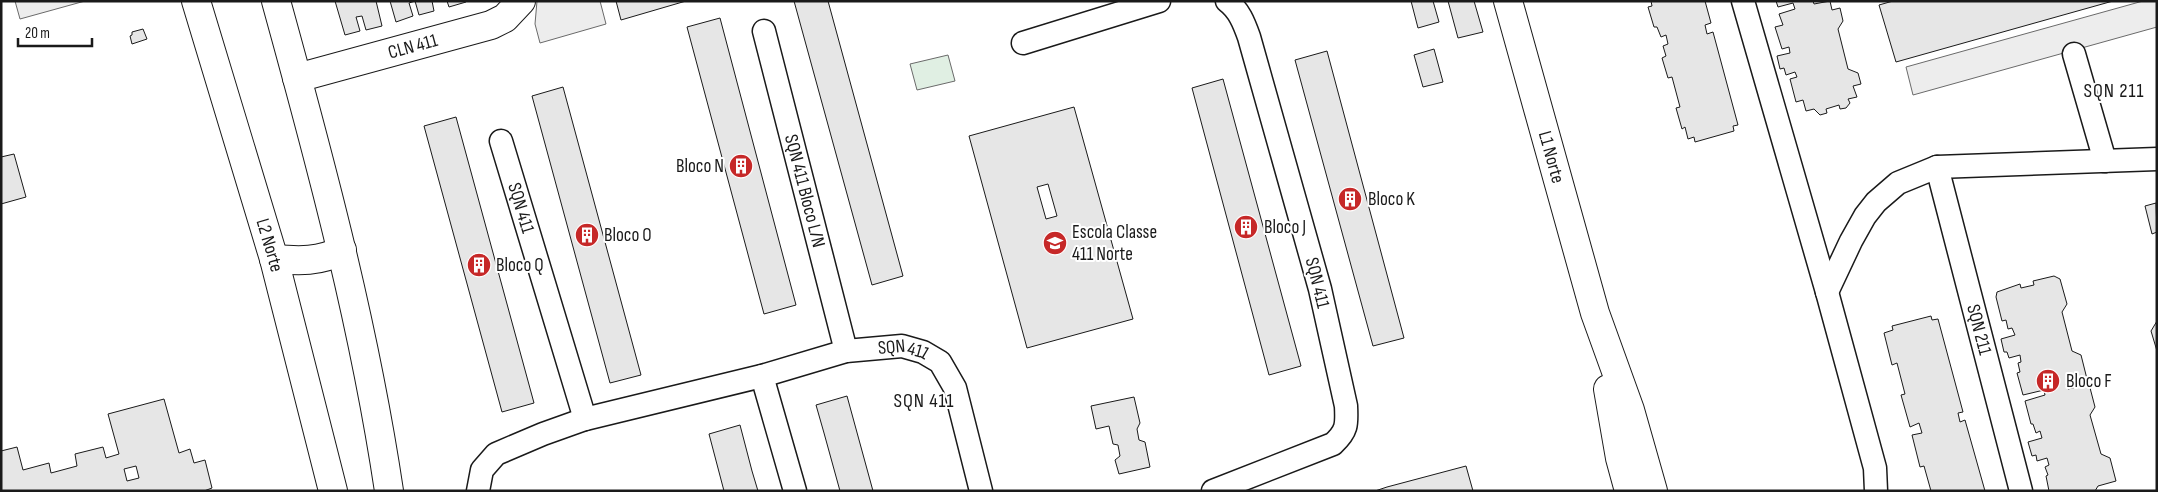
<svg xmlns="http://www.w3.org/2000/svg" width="2158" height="492" viewBox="0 0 2158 492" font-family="'Sofia Sans Condensed',sans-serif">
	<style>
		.green { fill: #e0efe3; stroke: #6a6a6a }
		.parking { fill: #ededed; stroke: #6a6a6a }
		.building { fill: #e6e6e6; stroke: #1a1a1a; fill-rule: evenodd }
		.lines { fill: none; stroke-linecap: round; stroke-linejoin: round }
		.street-casing { stroke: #1a1a1a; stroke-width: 25 }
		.secondary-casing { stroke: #1a1a1a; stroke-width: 30 }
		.primary-casing { stroke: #1a1a1a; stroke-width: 30 }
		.street { stroke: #fff; stroke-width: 22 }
		.secondary { stroke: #fff; stroke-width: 28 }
		.primary { stroke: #fff; stroke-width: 28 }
		.labels { text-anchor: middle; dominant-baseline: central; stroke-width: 4; stroke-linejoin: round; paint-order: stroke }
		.street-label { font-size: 19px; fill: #1a1a1a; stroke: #fff }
		.poi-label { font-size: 19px; fill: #1a1a1a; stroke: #fff; text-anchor: start }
		.neighbourhood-label { font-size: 20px; letter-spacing: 1px; fill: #1a1a1a; stroke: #fff }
	</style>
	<rect width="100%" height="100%" fill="#fff"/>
	<path class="green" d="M948,55L955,81L917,90L910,64Z"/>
	<path class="parking" d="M15,1H85L20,19Z
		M537,1H600L606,24L540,43L535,24Z
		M2143,1H2157V27L1913,95L1906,67Z"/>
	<path class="building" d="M335,1H376L382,26L366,30L362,16L356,17L360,31L345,35Z
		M390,1H415L409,3L413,16L396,22Z
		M415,1H432L434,11L419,15Z
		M447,1H466V2L449,7Z
		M616,1H686L621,20Z
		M794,1H828L903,276L872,285Z
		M1411,1H1433L1439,22L1418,28Z
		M1448,1H1474L1483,32L1458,38Z
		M1651,1H1705L1711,23L1705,25L1707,34L1713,32L1738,125L1733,126L1734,131L1695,142L1694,137L1688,139L1685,127L1682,129L1676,108L1680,107L1672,77L1668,78L1662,58L1666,56L1663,46L1668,44L1666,35L1661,37L1657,27H1654L1648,7L1652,6Z
		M1776,1H1813L1814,4L1830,1L1832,10L1840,8L1843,21L1838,29L1848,69L1858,73L1861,84L1853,86L1857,97L1848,99L1850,103L1846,108L1840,109L1839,105L1826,109L1827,113L1820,115L1814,109L1806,111L1803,100L1796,102L1790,79L1797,77L1795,72L1786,75L1784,68L1780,69L1777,56L1790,53L1789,47L1782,49L1775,27L1783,25L1779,14L1795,9L1793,3L1778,7Z
		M1893,1H2113L1896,62L1879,5Z
		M720,18L796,305L764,314L687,27Z
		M143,29L147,39L132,44L130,36L132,35V32Z
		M1434,49L1443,82L1423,87L1414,55Z
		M1327,51L1404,338L1373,346L1295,60Z
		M1223,79L1301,366L1269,375L1192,88Z
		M563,87L641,375L610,383L532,96Z
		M1074,107L1133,319L1027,348L969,136ZM1048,184L1057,216L1046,219L1037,187Z
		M456,117L534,403L502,412L424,126Z
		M14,154L26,197L1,204V157Z
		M2156,203L2157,232L2152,234L2145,206Z
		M2054,276L2060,279L2067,304L2062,312L2072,351L2081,355L2087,379L2066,384L2068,389L2089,384L2095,407L2090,415L2101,454L2110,458L2116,481L2098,486L2095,491H2049L2046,476L2048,475L2045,467L2049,465L2047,458L2037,461L2036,455L2032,456L2028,442L2042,438L2040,431L2036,433L2033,424H2031L2025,401L2045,395L2044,390L2023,395L2017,373L2020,372L2018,363L2021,362L2020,355L2009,358L2007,352H2004L2001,339L2015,335L2012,328L2008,329L2006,320L2002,321L1996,297L1997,292L2020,284L2021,288L2034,285L2033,281Z
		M1931,316L1932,320L1938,319L1963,412L1958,413L1960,422L1965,420L1985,491H1931L1924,466L1920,467L1912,435L1922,433L1919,423L1910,427L1901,395L1905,394L1897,363L1892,365L1884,333L1893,330L1892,326Z
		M2157,321V351L2151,331Z
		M847,396L873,491H840L824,433L816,405Z
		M1134,397L1140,423L1137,429L1139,440L1145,442L1150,467L1119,474L1115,460L1120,456L1118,445L1113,444L1109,426L1096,429L1091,406Z
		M164,399L179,453L190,449L194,463L205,460L212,488L204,491H1V451L17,447L23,470L49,463L51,473L77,466L75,454L103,447L106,458L119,454L108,414ZM136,466L139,478L127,481L124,469Z
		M740,425L752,471L758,491H724L709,434Z
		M1466,466L1473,491H1375L1387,487Z"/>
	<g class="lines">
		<g class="street-casing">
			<g id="street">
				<path d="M1743,1L1827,292L1875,468L1876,491"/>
				<path id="s1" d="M764,31L846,351"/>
				<path d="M1023,43L1159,1"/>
				<path d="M2074,54L2105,161"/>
				<path id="s2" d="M501,141L585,419"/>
				<path id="s3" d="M1937,167L2021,491"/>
				<path d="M1827,292L1851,241L1865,216L1876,202L1898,183L1937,167L2157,159"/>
				<path d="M762,376L795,491"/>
				<path id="s4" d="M478,491L482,470L496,454L543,434L585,419L762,376L846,351L902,346L923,352L940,362L955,388L981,491"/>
				<path d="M1213,491L1333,444C1347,431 1347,425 1346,406L1320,289L1249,37C1244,23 1239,10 1227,1"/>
			</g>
		</g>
		<g class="secondary-casing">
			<g id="secondary">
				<path id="s5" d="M1508,1L1595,313L1630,410L1653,491"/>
				<path id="s6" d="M297,78L491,25L505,18L521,1"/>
				<path d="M1608,389L1620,458L1629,491"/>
			</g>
		</g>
		<g class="primary-casing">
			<g id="primary">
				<path id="s7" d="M196,1L274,259L333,491"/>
				<path d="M276,1C321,164 364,324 389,491"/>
				<path d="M274,259C299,261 320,262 342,250"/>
			</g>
		</g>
		<use href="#street" class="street"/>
		<use href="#secondary" class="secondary"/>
		<use href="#primary" class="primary"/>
	</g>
	<defs>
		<g id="building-disc" transform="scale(1.25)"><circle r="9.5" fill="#c62828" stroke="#fff"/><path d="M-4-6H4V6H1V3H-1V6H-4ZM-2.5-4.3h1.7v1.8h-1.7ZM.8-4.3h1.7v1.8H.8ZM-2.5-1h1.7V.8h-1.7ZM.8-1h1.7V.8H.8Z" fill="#fff"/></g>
		<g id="school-disc" transform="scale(1.25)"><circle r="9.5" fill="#c62828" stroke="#fff"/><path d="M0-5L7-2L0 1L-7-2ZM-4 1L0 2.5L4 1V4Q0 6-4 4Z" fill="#fff"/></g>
	</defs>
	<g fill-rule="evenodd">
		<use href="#building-disc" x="741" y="166"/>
		<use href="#building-disc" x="1350" y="199"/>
		<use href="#building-disc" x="1246" y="227"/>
		<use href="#building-disc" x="587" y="235"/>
		<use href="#school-disc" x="1055" y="243"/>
		<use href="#building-disc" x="479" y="265"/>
		<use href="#building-disc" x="2048" y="381"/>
	</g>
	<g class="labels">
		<g class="street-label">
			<text stroke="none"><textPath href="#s6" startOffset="120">CLN 411</textPath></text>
			<text stroke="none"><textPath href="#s5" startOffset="162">L1 Norte</textPath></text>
			<text stroke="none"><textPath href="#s1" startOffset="165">SQN 411 Bloco L/N</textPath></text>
			<text stroke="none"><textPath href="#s2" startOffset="70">SQN 411</textPath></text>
			<text stroke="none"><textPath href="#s7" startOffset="255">L2 Norte</textPath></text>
			<text transform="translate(1317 283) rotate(76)">SQN 411</text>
			<text stroke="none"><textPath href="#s3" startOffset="168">SQN 211</textPath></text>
			<text stroke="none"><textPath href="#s4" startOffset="466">SQN 411</textPath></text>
		</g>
		<g class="poi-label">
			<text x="724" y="166" text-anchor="end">Bloco N</text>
			<text x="1368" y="199">Bloco K</text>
			<text x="1264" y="227">Bloco J</text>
			<text x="1072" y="232">Escola Classe<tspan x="1072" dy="22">411 Norte</tspan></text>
			<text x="604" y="235">Bloco O</text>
			<text x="496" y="265">Bloco Q</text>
			<text x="2066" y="381">Bloco F</text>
		</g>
		<g class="neighbourhood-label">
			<text x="2114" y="91">SQN 211</text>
			<text x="924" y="401">SQN 411</text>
		</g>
	</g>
	<rect width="2158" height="492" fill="none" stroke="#1a1a1a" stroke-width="5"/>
	<path d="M18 38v8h74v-8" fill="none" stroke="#1a1a1a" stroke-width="2.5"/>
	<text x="25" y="38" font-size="15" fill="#1a1a1a" stroke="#ffffff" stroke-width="4" paint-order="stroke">20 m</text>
</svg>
